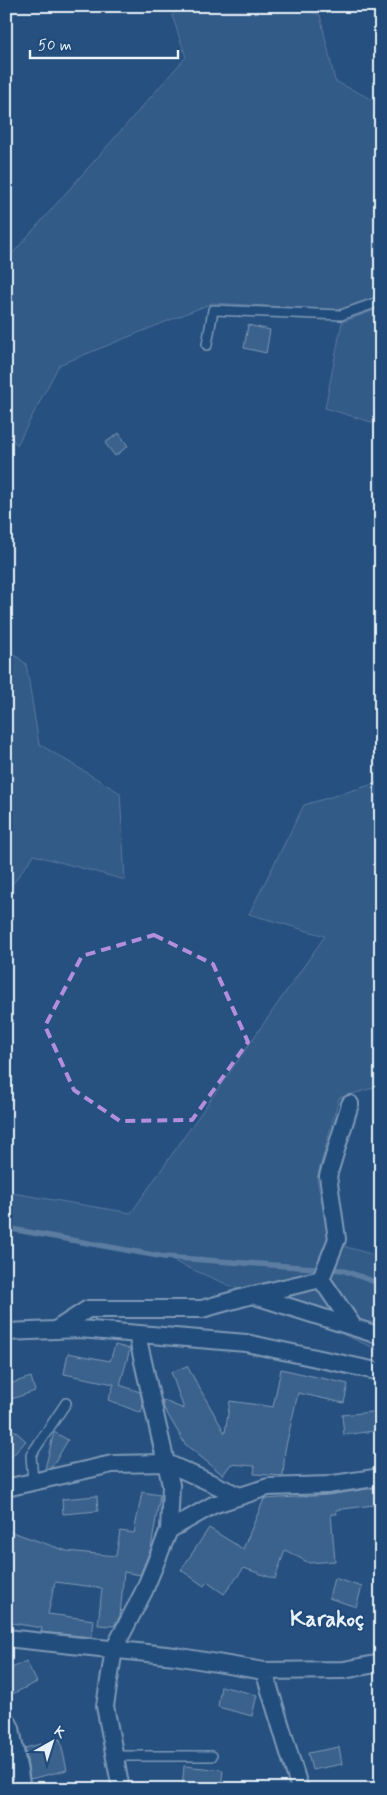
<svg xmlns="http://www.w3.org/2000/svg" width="387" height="1795" viewBox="0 0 387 1795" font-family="Mynerve,sans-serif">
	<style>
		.green { fill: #436891; stroke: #96acc4 }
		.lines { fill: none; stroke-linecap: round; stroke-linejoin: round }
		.stream { stroke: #9db3c9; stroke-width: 5.5 }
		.building { fill: #57789d; stroke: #e8f1f8 }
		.lane-casing { stroke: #e8f1f8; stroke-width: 12 }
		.street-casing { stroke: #e8f1f8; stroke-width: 20 }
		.lane { stroke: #1f4a7a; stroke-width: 9 }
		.street { stroke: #1f4a7a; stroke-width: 16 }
		.marked { fill: none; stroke: #b28edc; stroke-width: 4; stroke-dasharray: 10 6; stroke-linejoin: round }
		.labels { text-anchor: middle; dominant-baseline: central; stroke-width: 4; stroke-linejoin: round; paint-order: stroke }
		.quarter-label { font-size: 22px; font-weight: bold; fill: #e8f1f8; stroke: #1f4a7a }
	</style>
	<rect width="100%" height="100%" fill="#27517f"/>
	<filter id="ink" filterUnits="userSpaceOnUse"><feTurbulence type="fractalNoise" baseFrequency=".02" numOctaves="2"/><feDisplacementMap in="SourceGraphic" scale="10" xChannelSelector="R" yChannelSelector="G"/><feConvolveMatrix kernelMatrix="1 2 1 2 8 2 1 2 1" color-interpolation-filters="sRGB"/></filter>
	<g filter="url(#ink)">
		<path class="green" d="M183,6H290L320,15L335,81L377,102L381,6V296L341,310L212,303L59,365L17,445L6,430V261L186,57L172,15Z
			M381,308V425L325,408L342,322Z
			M6,648L26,664L39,744L120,793L125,880L34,855L6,893Z
			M381,746V1079L373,1088L339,1098L317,1178L329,1239L314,1273L242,1291L164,1257L6,1228V1192L131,1213L325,936L249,914L304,805L377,783Z
			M343,1246L381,1257V1351L252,1295L321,1279Z"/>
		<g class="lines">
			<path class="stream" d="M6,1228L164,1257L342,1270L381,1284"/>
		</g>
		<path class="building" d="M248,325L270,330L266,353L244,348Z
			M119,433L128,446L115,456L105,443Z
			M115,1345L130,1349L120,1385L140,1392L143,1407L141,1413L108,1400L114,1384L64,1374L68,1353L110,1361Z
			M187,1366L225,1433L230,1401L273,1407L281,1369L348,1384L344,1403L298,1393L285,1450L283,1476L254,1474L255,1466L231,1464L223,1475L185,1444L164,1408L162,1400L184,1409L171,1372Z
			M31,1377L35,1391L6,1401V1385Z
			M381,1411V1430L344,1435L342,1415Z
			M6,1423L26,1441L6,1463Z
			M54,1432L68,1440L52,1467L45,1469Z
			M381,1487V1504L336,1510L337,1514H331L335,1561L309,1563L285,1550L275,1579L244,1568L224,1594L207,1582L204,1586L181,1570L209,1528L243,1549L264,1499L328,1495Z
			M142,1492L160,1495L151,1548L140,1575L124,1572L120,1616L114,1626L98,1625L102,1588L55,1582L48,1614L94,1620L92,1637L41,1632L42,1628L6,1622V1530L67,1551L116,1556L120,1531L134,1533Z
			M97,1496L98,1511L63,1514L62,1499Z
			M334,1578L362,1587L356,1607L329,1598Z
			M26,1661L37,1682L6,1697V1671Z
			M221,1686L257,1695L252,1716L218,1707Z
			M60,1739L67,1770L30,1779L25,1748Z
			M339,1747L342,1764L312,1770L308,1753Z
			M184,1766L223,1770L221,1789H182Z"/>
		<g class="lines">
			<g class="lane-casing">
				<path id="lane" d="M207,345L213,310L341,315L381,301
					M33,1481L31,1455L66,1403
					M115,1756H212"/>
			</g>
			<g class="street-casing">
				<path id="street" d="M321,1279L353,1326
					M254,1295L321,1279L337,1239L328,1176L350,1104
					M57,1329L88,1309H202L252,1295L381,1336
					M6,1332L80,1329L246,1343L381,1372
					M6,1488L112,1464L167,1463L240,1496
					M169,1530L213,1505L268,1487L327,1485L381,1477
					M6,1638L175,1656L264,1671L344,1670L381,1663
					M264,1671L300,1789
					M6,1719L11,1728L22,1789
					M121,1789L105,1706L114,1649L144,1591L169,1530L171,1485L137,1335"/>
			</g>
			<use href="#lane" class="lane"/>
			<use href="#street" class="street"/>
		</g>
	</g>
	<path d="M0 0H387V1795H0ZM154,935L213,964L248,1042L192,1120L120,1121L74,1090L45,1026L82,956Z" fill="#27517f" fill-opacity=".55" fill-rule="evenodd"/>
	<path class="marked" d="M154,935L213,964L248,1042L192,1120L120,1121L74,1090L45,1026L82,956Z"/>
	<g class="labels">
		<g class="quarter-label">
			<text x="327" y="1620">Karakoç</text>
		</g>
	</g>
	<rect width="387" height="1795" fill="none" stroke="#1f4a7a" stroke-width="25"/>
	<rect x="12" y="12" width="362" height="1770" fill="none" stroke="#e8f1f8" stroke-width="2" filter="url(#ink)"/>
	<g transform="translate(52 1742) rotate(39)" stroke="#1f4a7a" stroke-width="4" paint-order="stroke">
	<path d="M0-4L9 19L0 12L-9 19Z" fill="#e8f1f8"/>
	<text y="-8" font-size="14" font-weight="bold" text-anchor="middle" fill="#e8f1f8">K</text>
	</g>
	<path d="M30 50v8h148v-8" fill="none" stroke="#e8f1f8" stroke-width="2.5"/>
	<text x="38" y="50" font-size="15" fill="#e8f1f8" stroke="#1f4a7a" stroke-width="4" paint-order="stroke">50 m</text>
</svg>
